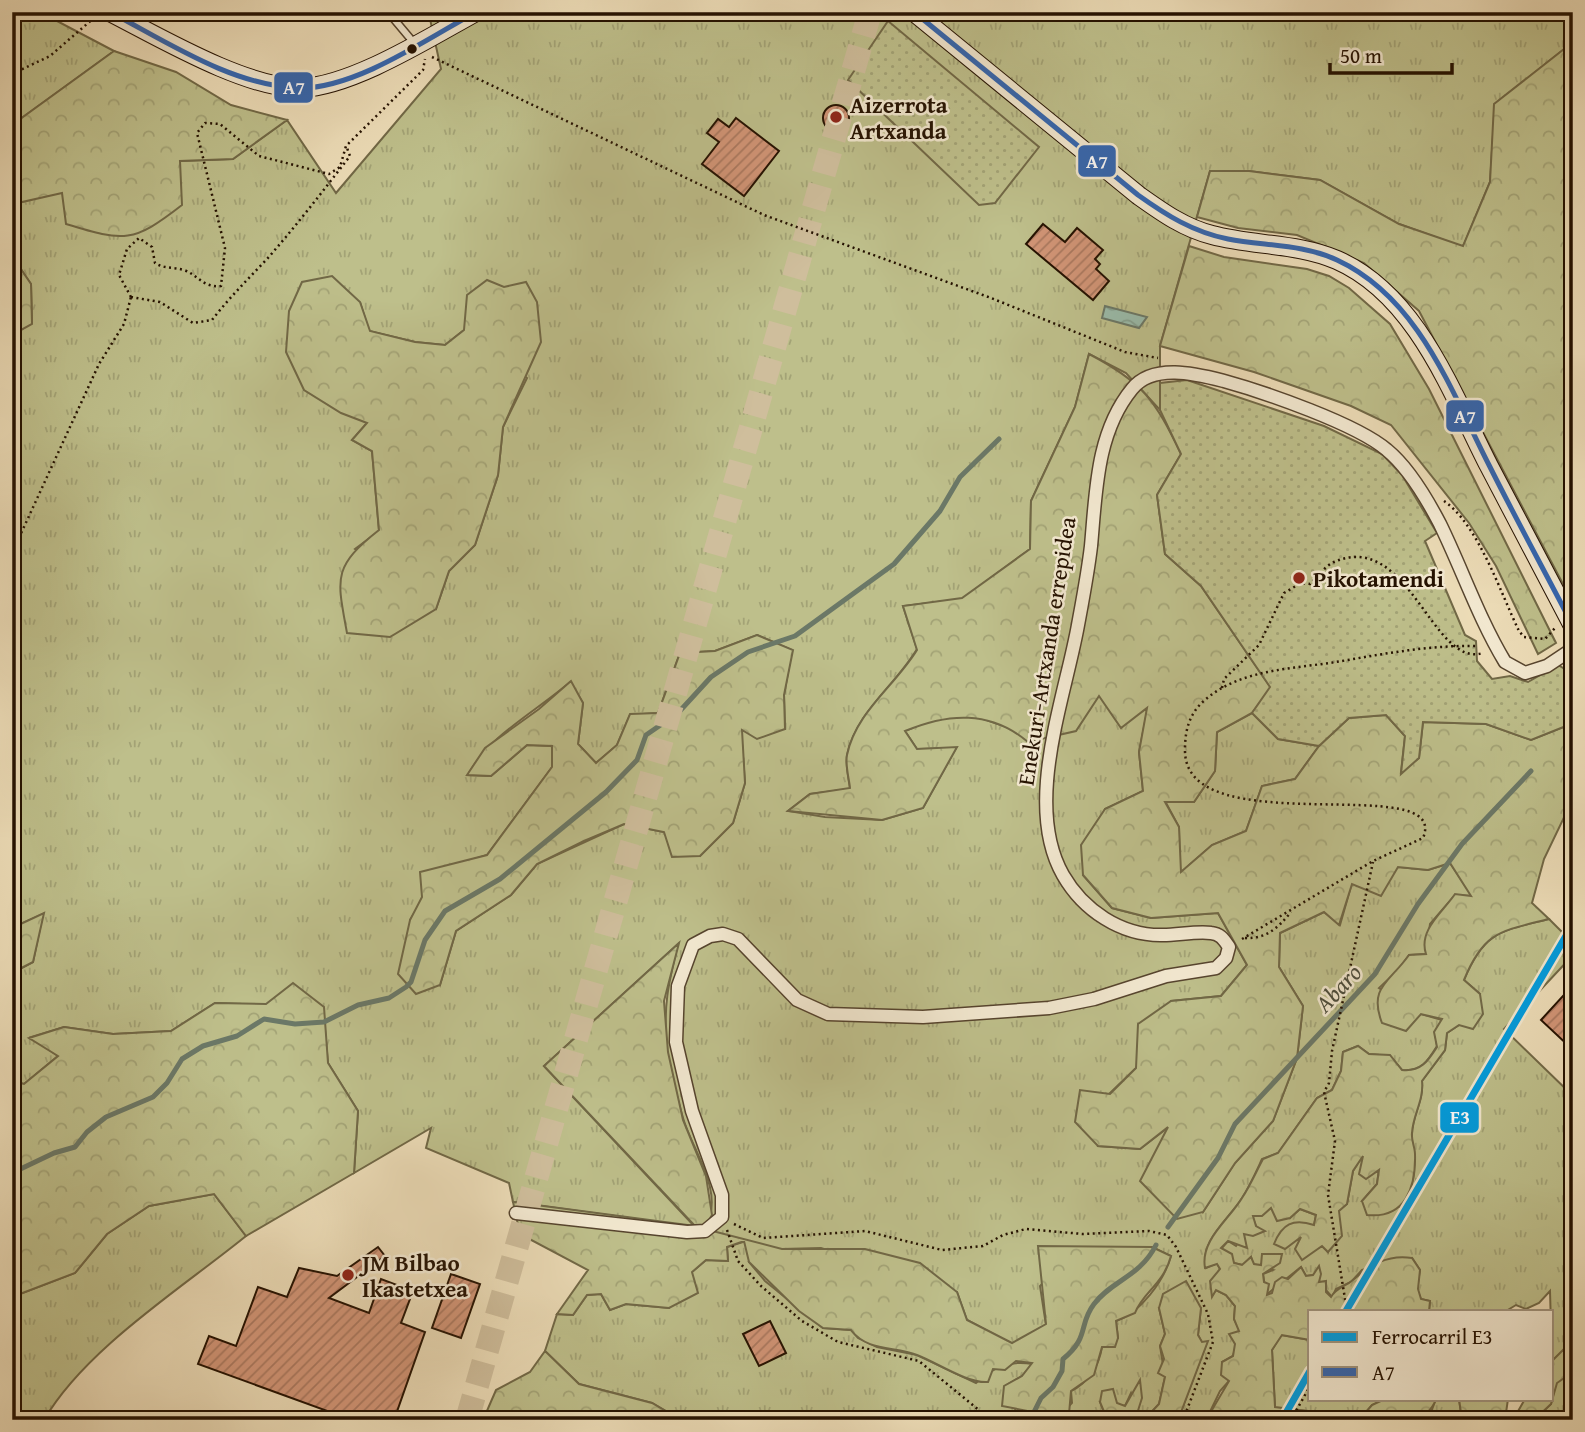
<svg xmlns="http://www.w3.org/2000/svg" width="1585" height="1432" viewBox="0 0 1585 1432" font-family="'Gentium Book Plus',serif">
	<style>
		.grass { fill: url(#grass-tufts); stroke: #716846; stroke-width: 2; fill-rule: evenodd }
		.forest { fill: url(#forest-crowns); stroke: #716846; stroke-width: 2 }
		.park { fill: url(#park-dots); stroke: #716846; stroke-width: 2 }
		.water { fill: url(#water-waves); stroke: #6b7867; stroke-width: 2 }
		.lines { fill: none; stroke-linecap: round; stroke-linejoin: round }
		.stream { stroke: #6b7867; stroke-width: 5 }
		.building { fill: url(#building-hatch); stroke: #241100; stroke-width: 2 }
		.highway-tunnel { stroke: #cfbe9c; stroke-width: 24; stroke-dasharray: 24 12; stroke-linecap: butt }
		.lane-casing { stroke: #56442e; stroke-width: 9 }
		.street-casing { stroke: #56442e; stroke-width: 15 }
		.secondary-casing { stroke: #241100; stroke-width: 20 }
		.path { stroke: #241100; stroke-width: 2.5; stroke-dasharray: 2 3.5; stroke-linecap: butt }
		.lane { stroke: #f3e9d1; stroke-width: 6 }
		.street { stroke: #f3e9d1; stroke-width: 12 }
		.secondary { stroke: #f3e9d1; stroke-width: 18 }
		.bus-1-casing { stroke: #f3e9d1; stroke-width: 10 }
		.bus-1 { stroke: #3466b0; stroke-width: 5 }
		.rail-1-casing { stroke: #f3e9d1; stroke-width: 12 }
		.rail-1 { stroke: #009de0; stroke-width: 7 }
		.bus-dot { fill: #241100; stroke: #f3e9d1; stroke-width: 2.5 }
		.poi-dot { fill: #8f2418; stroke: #f3e9d1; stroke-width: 2.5 }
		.labels { text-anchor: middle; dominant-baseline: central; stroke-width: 5; stroke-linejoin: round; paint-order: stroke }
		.poi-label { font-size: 23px; font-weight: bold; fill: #241100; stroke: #f3e9d1; text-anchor: start }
		.street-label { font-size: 23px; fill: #241100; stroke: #f3e9d1 }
		.water-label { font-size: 24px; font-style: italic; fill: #4d4d3c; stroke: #f3e9d1 }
		.line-badge { stroke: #f3e9d1; stroke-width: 2.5 }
		.badge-label { font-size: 19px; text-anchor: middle; font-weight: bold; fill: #fff }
	</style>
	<defs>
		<pattern id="grass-tufts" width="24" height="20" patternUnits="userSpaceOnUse" patternTransform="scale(1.75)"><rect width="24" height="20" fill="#bebf8b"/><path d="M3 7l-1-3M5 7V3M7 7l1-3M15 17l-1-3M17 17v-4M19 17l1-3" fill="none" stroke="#a3a376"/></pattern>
		<pattern id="forest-crowns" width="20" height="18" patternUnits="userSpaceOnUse" patternTransform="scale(1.75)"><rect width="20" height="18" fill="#bebf8b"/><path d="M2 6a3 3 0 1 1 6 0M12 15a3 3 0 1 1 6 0" fill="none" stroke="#a3a376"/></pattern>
		<pattern id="park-dots" width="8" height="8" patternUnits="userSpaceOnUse" patternTransform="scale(1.75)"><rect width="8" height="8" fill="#bebf8b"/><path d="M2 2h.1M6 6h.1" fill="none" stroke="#a3a376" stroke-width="1.8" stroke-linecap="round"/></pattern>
		<pattern id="water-waves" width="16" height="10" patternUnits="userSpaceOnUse" patternTransform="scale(1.75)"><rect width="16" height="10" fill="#9abcab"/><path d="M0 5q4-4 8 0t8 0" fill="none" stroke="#85a191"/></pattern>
		<pattern id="building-hatch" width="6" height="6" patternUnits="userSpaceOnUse" patternTransform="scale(1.75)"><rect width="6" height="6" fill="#d29577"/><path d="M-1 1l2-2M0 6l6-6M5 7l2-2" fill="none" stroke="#aa785f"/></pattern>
	</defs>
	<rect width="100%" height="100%" fill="#edddb8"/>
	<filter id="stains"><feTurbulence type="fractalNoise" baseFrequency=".00286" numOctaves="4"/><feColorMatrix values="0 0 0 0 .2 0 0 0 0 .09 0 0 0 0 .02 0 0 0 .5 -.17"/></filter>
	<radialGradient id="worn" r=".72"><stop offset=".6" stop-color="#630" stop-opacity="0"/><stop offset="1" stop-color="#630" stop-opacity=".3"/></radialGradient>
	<path class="grass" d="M12,12H40L114,51L12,125Z
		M424,12H1573V42L1495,104L1490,182L1463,247L1399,224L1320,180L1249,171H1210L1160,346V410L1126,373L1089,354L1075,407L1031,501L1030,549L962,599L903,606L917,649C895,686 856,712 847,755C845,765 849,779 850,789L810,794L788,811L825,817L882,820L923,808L956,748L917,749L905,731L933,719L972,715L1012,729L1099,695L1148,707L1139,752L1143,791L1105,809L1083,875L1112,908L1151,918L1218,913L1247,965L1221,996L1171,1001L1136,1068L1109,1094L1098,1146L1140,1149L1170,1126L1203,1212L1235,1163L1273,1121L1297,1058L1303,1006L1279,967L1280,933L1324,912L1340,925L1352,883L1398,867L1428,870L1450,863L1472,896L1455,895L1430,924L1426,954L1409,955L1398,970L1379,988L1421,1014L1442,1020L1435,1032L1437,1046C1428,1061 1421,1072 1402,1070L1390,1056L1369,1054L1358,1046L1343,1052L1341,1071L1332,1090L1317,1098L1278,1153L1262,1159C1256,1172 1250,1186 1242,1198C1229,1219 1199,1241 1206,1268L1217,1263L1220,1269L1212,1296L1216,1290L1226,1295L1235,1306L1234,1319L1240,1331L1233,1356L1222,1362L1229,1381L1220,1391L1206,1420H1178L1207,1342L1202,1343L1198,1335L1201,1308H1159L1165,1334L1160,1346L1165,1377L1159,1404L1144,1420H1135L1138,1415L1131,1393L1125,1406L1100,1402L1105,1414L1102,1420H1056L1072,1403L1071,1391C1088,1383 1099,1366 1102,1347L1118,1338L1116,1321C1140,1313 1164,1281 1171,1256L1152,1247H1076L1040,1286L1046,1325L1012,1344L967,1320L957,1292L821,1248L782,1249L749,1262L765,1281L823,1328L851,1330L858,1338L877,1347L917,1355L976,1383C994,1367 1008,1360 1033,1364L1022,1376L1005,1386L1016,1411H1028L1030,1420H681L652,1403L579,1384L545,1351L557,1314L573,1315L587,1295L601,1294L610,1310L626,1304L669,1308L692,1272L706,1260L728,1261L727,1247L743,1242L695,1227L513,1202L509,1183L426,1148L431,1128L354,1173L358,1111L328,1063L323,1007L215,1003L171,1031L113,1034L64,1027L31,1037L58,1056L24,1084L12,1081V973L33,962L43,914L12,928V335L32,323L31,284L12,256V213L17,203L180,161L233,159L287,120L336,193L441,69L430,19ZM360,302L369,331L415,342L445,345L464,330L527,378L503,427L498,475L475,545L449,571L436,609L355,549L379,531L372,451L352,440L367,423ZM757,635L792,650L784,695L785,729L741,730L745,783L733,823L700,856L664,832L624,824L537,864L511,895L456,931L440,985L410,920C428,888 451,864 487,855L552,767L553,746L527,745L491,776L468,775C488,736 537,711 570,682L583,703L578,744L596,763L617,745L630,715L658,713L680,653L715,651ZM678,944C668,985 663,1007 667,1050C670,1072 677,1097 683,1118C692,1150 725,1192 706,1225L695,1227L544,1066Z
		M1252,713L1278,739L1319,746L1295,779L1262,786L1246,831L1212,845L1180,873L1179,827L1165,801L1194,802L1215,771L1217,732Z
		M1549,919L1573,943V955L1504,1029L1573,1096V1420H1534L1551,1404L1564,1350L1552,1361L1550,1291L1539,1303L1526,1309L1516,1305L1506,1311H1429L1430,1301L1421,1299L1417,1289L1420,1270L1412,1258L1362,1270L1351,1282L1336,1289L1332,1297L1313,1275L1306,1276L1301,1267L1266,1295L1263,1274L1273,1270L1253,1264L1251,1257L1243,1265L1234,1263L1221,1249L1228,1241L1236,1246L1244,1234L1256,1226L1252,1216L1271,1207L1276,1214L1290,1218L1300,1209L1316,1215L1314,1225L1302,1235L1311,1252L1322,1246L1328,1252L1338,1211L1347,1204L1353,1171L1364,1153L1379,1169L1377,1184L1362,1201L1400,1207C1422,1172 1411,1170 1412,1134C1412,1115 1424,1101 1422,1081L1445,1050L1447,1033L1459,1025L1480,994L1464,980C1484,931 1501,931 1549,919Z
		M214,1194L246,1236C182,1288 85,1349 44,1420H12V1297L75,1273L107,1234L149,1206Z
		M1281,1335L1310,1340V1399H1385L1372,1405L1359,1420H1308L1306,1411L1275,1408L1272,1350Z
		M1436,1399H1459L1462,1420H1420L1431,1412Z"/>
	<path class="forest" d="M1573,42V603L1419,311L1364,263L1297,235L1238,228L1197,217L1210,171H1249L1320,180L1399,224L1463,246L1490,182L1494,104Z
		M114,51L176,72L231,105L287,120L233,159L180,161L182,205C133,243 125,242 66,224L62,193L18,203L12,213V125Z
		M1189,246L1224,257L1307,269L1329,276L1349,288L1390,324L1429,389L1556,643L1538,654L1496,566L1469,523L1391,425L1351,406L1254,372L1160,346Z
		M12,256L31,284L32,324L12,335Z
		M332,276L360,302L370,331L415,342L445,345L464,330L467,295L487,280L504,287L526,282L537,302L541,342L503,427L498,475L475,545L449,571L436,609L390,637L347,633C337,578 332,567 379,530L372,451L352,440L367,423L341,413L304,390L286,352L289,311L302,282Z
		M1089,354C1143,382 1155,400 1181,454L1157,495L1165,554L1201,586L1271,688L1252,713L1217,732L1215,771L1194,802H1165L1179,827L1181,872L1212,845L1246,831L1262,786L1295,779L1319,746L1349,718L1386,715L1405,736L1401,772L1419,758L1423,722L1486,724L1531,740L1566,726L1573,733V807L1568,809L1544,859L1532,903L1549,919C1501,931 1484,931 1464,980L1480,994L1483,1014L1473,1029L1459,1025L1447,1033L1445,1050L1422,1081C1424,1101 1413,1114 1412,1133C1411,1140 1415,1147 1415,1154C1416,1188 1405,1219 1367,1215L1362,1201L1377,1184L1379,1170L1366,1179L1359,1174L1363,1156L1353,1171L1347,1204L1339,1211L1342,1236L1328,1252L1322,1246L1302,1260L1295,1249L1301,1237L1285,1249L1274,1244C1282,1224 1293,1218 1314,1225L1316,1215L1300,1209L1290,1218L1277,1221L1271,1208L1262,1216H1253L1256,1226L1265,1231L1253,1236L1244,1234L1247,1248L1228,1241L1221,1248L1232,1254L1234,1263L1242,1265L1251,1257L1254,1264L1261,1265L1262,1254H1282L1280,1263L1263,1274L1264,1282L1269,1284L1267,1295L1272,1293L1275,1282L1282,1277L1288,1279L1301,1267L1306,1276L1313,1275L1319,1266L1321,1274L1319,1282L1326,1281V1292L1331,1297C1337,1287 1345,1287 1353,1280C1370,1265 1388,1254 1412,1258L1420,1270L1418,1289L1421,1299L1430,1301L1429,1311H1310V1340L1282,1335L1272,1350L1275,1407L1307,1411L1308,1420H1206L1229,1381L1221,1375L1222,1362L1233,1356L1235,1344L1229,1334L1239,1331L1234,1319L1235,1306L1226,1295L1216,1290L1212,1297L1210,1281L1220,1269L1217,1264L1205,1268C1200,1240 1229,1220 1242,1198C1250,1186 1256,1172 1263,1159L1278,1153L1317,1098L1332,1090L1341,1071L1343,1052L1358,1046L1369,1054L1390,1055L1402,1070C1421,1072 1428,1061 1437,1047L1434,1032L1442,1019L1421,1014L1406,1031L1382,1023C1368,987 1390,982 1409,955L1426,954C1418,930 1443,912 1455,894L1471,896L1450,863L1428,870L1398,867L1381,896L1352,884L1339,925L1324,912L1280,933L1279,967L1303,1006L1297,1058L1273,1121L1235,1163L1203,1212L1177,1219L1140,1181L1168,1127L1140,1149L1098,1146L1075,1122L1080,1090L1110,1094L1136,1068L1138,1024L1171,1001L1221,996L1247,965L1218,913L1151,918L1112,908L1083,875L1081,845L1105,809L1143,791L1139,752L1147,708L1121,728L1099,696L1076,731L1028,742C990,710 948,713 905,731L917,749L957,747L923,808L882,820L788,811L810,794L850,788C849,778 845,765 847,755C856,712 895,686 917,650L903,606L962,598L1030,549L1031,501L1075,407Z
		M757,635L793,650L784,695L785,729L757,739L742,730L745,783L733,823L700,856L672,857L664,832L624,824L584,841L537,864L511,895L456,931L440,985L416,994L398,974L410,920L422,897L420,872L487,855L552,767V746L527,745L491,776L467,775L485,748L539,709L571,681L583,703L578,744L596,763L617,745L630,714L658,713L680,653L715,651Z
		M44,913L33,962L12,973V928Z
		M679,943L664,1001L668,1052L683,1120L706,1176L712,1215L706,1225L697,1227L782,1249H865L920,1263L957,1292L967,1320L1012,1343L1046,1324L1038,1246L1152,1247L1171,1256C1163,1285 1143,1292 1135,1313L1116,1321L1118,1338L1115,1347H1102L1094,1375L1071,1391L1069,1414L1056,1420H1030L1028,1411L1002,1406L1004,1386L1022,1376L1032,1363L1016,1361L1005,1370L993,1369L988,1382C968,1384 936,1362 917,1355C894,1346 868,1352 851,1330L823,1328L799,1311L749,1262L744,1241L727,1247L728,1261L706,1260L692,1272L698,1293L669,1308L626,1304L610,1310L601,1294L587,1295L573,1315L557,1314L588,1270L520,1234L513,1202L695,1226L544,1066Z
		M293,983L324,1007L328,1063L358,1111L354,1173L246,1236L214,1194L149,1206L107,1234L75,1273L12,1297V1081L24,1084L58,1056L29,1038L64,1027L113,1034L171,1031L215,1003L266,1004Z
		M1186,1281L1201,1308L1198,1335L1202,1342L1208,1341L1178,1420H1144L1159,1404L1165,1377L1158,1373L1164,1359L1160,1346L1165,1334L1159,1308L1163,1294Z
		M1564,1349L1567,1376L1557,1383L1551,1404L1534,1420H1513L1525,1399H1552V1361Z
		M545,1351L579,1384L652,1403L681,1420H483L496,1390L530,1372Z
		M1140,1380L1142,1398L1135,1420H1102L1105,1414L1100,1402L1102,1391L1113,1389L1117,1403L1125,1406Z
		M1385,1399H1436C1425,1430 1387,1420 1359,1420L1372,1405Z
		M1459,1399H1508L1505,1420H1462Z"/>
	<path class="park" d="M888,21L1039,147L995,203L979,205L848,80Z
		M1187,380L1324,426L1382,454L1402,475L1437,533L1425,541L1465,635L1476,641L1477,661L1492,679L1510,676L1528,682L1558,665L1573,674V707L1566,726L1531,740L1486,724L1423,722L1419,758L1401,774L1405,736L1386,715L1349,718L1319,746L1278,739L1252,713L1270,687L1201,586L1165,554L1157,495L1181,454L1160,410V383Z"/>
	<path class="water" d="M1105,306L1147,317L1139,328L1102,318Z"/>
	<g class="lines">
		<path class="stream" d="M12,1173L54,1153L75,1147L87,1132L106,1117L153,1097L167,1083L182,1059L203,1046L237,1036L264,1019L295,1024L324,1022L358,1005L389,998L406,987L411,982L425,940L445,911L500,879L606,792L637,760L646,735L678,713L711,677L748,652L795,636L894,564L940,511L960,477L999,439
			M1168,1227L1218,1158L1235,1124L1375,974L1418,904L1462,844L1531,771
			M1030,1420L1041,1398L1053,1387L1062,1371L1063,1359C1090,1337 1078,1325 1094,1304C1112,1280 1140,1277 1156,1245"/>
	</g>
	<path class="building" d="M823 118a13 13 0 1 1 26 0a13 13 0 1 1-26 0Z
		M736,118L779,151L744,196L702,164L719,142L707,133L718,119L729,127Z
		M1043,224L1065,242L1077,228L1103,250L1095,259L1100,264L1096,269L1109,281L1093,300L1026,244Z
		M1573,985V1050L1541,1020Z
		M378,1247L385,1256L329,1298L369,1313L381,1279L413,1291L401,1323L425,1332L394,1420H330L333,1413L198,1364L209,1336L236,1346L258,1287L287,1297L299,1268L337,1276Z
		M451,1274L480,1284L461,1338L432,1328Z
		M770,1321L786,1353L759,1366L743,1334Z"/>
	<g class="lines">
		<path class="highway-tunnel" d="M467,1420L870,12"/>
		<g class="lane-casing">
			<path id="lane" d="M388,12L414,43"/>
		</g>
		<g class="street-casing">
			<path id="street" d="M516,1213L687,1232L705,1231L722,1217V1195L692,1111L676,1042L678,986L693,945L710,936L723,934L738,939L797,1000L828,1014L923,1017L1049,1008L1094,999L1166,976L1216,968L1226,958L1229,947C1224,940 1221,934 1211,933C1197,931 1178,935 1163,935C1121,936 1083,910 1063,875C1023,805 1065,698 1078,625C1083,598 1088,572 1091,546C1096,493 1096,433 1132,389C1153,363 1196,374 1224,381C1264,392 1357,424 1387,450C1409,468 1427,499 1440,524C1462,569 1479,619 1505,662L1525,673L1547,666L1571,650"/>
		</g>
		<g class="secondary-casing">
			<path id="secondary" d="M110,12C159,37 247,89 301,88C353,86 430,37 476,12
				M914,12L1138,195C1162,212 1184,228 1212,235C1253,246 1298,243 1337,260C1417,295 1452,394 1489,466C1517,519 1545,573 1573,626"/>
		</g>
		<path class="path" d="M432,57L764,215L991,298L1125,352L1158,358
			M12,74L50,56L95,17
			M131,297L119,275L127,249L139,238L152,247L155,263C164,269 174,267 184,270C198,275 203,288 221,286L225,248L197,133L205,123L220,124L259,156L329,174L340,167L346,146L423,70L425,59
			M131,297L160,302L193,323L212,320C229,298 248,279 267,259C296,226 323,191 350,156L347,148
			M1444,501C1478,524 1501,594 1519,631L1524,637L1545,639L1555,628
			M12,553L99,364L124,324L131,297
			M1222,688L1224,679L1259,645L1284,593L1301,583L1310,584C1317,577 1325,566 1334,562C1409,529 1432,669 1483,653
			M1245,938C1266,939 1278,928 1291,912
			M1242,939L1373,861L1423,838C1452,769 1184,846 1185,750C1185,730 1189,713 1206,699C1243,668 1296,669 1342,661C1388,653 1431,645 1478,646
			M734,1224L763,1238L865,1231L942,1250L983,1246L1003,1235L1026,1229L1083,1234L1149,1231L1167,1235L1176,1247L1208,1314L1213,1342L1183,1420
			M727,1230L738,1261L761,1286L802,1321L838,1342L919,1361L991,1420
			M1347,1311L1328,1195L1335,1141L1324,1092L1329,1083L1332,1051L1373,862
			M1291,1420L1310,1386"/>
		<use href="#lane" class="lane"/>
		<use href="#street" class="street"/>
		<use href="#secondary" class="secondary"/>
		<g class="bus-1-casing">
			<path id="bus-1" d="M110,12C167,42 233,86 299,88C355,89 427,39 476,12
				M914,12L1138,195C1166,215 1193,232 1228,239C1264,246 1303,244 1337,260C1419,298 1451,391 1489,465C1516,519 1545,572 1573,626"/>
		</g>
		<use href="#bus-1" class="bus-1"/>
		<g class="rail-1-casing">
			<path id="rail-1" d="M1346,1311L1573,924
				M1282,1420L1310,1371"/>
		</g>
		<use href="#rail-1" class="rail-1"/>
	</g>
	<circle class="bus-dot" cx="412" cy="49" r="6"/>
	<g class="poi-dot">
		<circle cx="836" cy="117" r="7"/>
		<circle cx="1299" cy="578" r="7"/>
		<circle cx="348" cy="1275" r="7"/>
	</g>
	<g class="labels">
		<g class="poi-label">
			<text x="850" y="104">Aizerrota<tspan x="850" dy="26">Artxanda</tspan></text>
			<text x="1313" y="578">Pikotamendi</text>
			<text x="362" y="1262">JM Bilbao<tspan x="362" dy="26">Ikastetxea</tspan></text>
		</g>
		<g class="street-label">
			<text transform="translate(1046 651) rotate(-81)">Enekuri-Artxanda errepidea</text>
		</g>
		<g class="water-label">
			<text transform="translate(1338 988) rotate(-47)">Abaro</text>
		</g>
	</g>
	<g class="line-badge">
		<rect x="273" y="71" width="41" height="33" rx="7" fill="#3466b0"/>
		<rect x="1077" y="144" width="40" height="34" rx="7" fill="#3466b0"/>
		<rect x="1445" y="399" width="40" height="34" rx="7" fill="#3466b0"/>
		<rect x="1439" y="1101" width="41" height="33" rx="7" fill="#009de0"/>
	</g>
	<g class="badge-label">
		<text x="294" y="94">A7</text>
		<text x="1097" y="168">A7</text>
		<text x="1465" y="423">A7</text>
		<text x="1460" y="1124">E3</text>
	</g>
	<rect width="1585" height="1432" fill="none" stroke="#edddb8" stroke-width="42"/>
	<rect x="14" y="14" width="1557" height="1404" fill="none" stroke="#241100" stroke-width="3.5"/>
	<rect x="21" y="21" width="1543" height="1390" fill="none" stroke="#241100" stroke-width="2"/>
	<rect x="1308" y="1310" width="245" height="91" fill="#f3e9d1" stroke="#a0937d" stroke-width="2"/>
	<rect x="1322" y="1332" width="35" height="10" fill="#009de0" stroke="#a0937d" stroke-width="2"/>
	<text x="1372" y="1344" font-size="21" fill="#241100">Ferrocarril E3</text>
	<rect x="1322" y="1367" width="35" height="10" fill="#3466b0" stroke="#a0937d" stroke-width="2"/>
	<text x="1372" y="1380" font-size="21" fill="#241100">A7</text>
	<path d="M1330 63v10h122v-10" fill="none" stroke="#241100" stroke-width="3.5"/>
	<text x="1340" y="63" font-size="21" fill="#241100" stroke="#f3e9d1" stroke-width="5" paint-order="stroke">50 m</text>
	<rect width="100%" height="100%" filter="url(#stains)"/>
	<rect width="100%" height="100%" fill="url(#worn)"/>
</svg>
